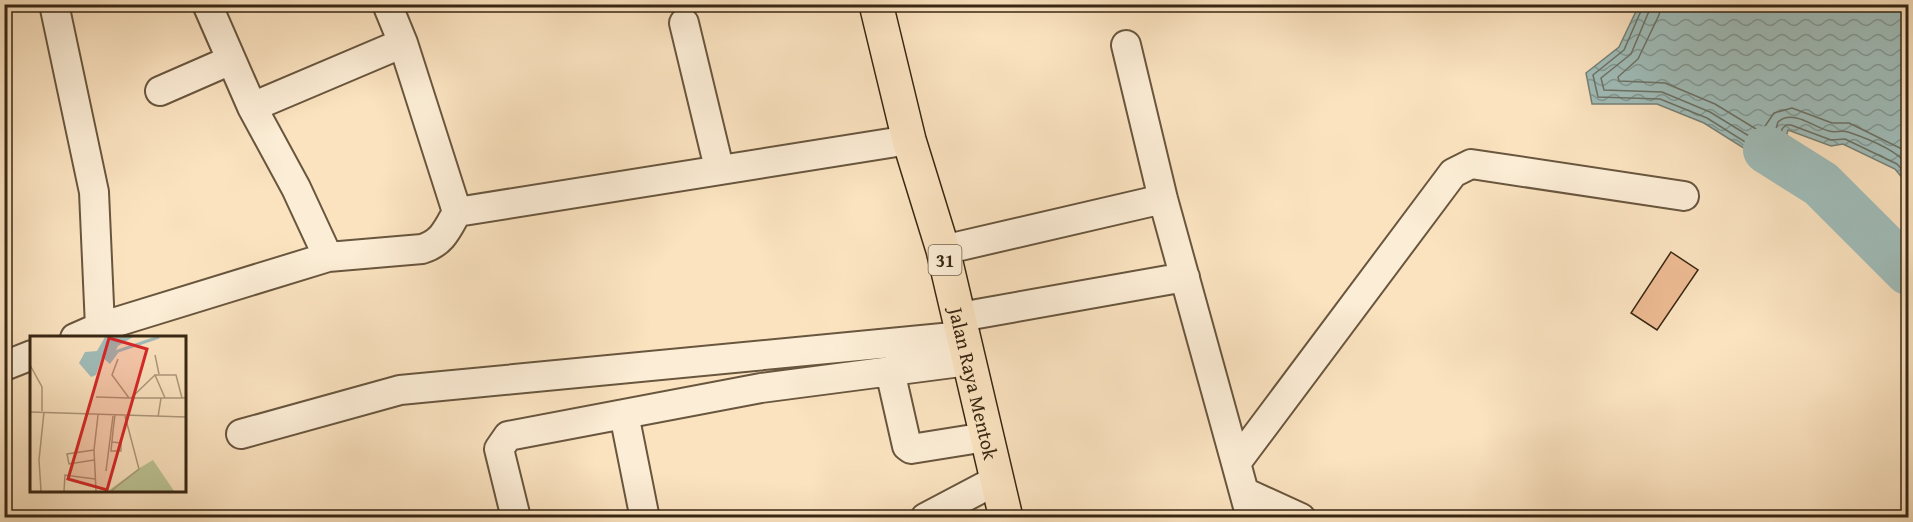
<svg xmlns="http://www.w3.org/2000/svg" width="1913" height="522" viewBox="0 0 1913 522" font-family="'Gentium Book Plus',serif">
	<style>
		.water { fill: url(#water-waves); stroke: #768177; stroke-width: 1.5 }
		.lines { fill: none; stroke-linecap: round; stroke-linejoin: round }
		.shore { stroke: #6c7266; stroke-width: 1.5 }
		.river { stroke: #a0bdba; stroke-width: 48 }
		.building { fill: #eebb93; stroke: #382713; stroke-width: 1.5 }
		.minor-casing { stroke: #69563e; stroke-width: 32 }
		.highway-casing { stroke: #382713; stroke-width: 36 }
		.minor { stroke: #fcedd6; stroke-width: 28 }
		.highway { stroke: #fbe3c0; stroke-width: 33 }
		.labels { text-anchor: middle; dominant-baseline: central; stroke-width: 4.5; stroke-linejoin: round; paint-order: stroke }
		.shield { fill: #fcedd6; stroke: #73624e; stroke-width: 1.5 }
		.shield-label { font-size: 18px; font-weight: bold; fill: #382713 }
		.street-label { font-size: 20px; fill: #382713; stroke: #fcedd6 }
		.inset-river { fill: none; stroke: #a0bdba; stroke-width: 3 }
		.inset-road { fill: none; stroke: #ad987b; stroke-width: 1.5 }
		.view { fill: #d62828; fill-opacity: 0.15; stroke: #d62828; stroke-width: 3 }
		.inset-edge { fill: none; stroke: #382713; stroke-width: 3 }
	</style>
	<defs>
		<pattern id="water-waves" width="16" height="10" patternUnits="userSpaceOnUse" patternTransform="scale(1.5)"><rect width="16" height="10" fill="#a0bdba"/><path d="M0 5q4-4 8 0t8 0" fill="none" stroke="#839a96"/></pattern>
	</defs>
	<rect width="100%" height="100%" fill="#fbe3c0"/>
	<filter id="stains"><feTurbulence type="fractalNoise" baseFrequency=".00333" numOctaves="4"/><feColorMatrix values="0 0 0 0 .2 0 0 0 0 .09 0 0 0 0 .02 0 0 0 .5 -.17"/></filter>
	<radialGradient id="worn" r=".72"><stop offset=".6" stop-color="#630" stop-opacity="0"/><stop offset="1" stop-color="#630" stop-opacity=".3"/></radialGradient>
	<path class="water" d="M1639,5H1908V185L1895,169L1843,144L1831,146L1788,130L1784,145L1825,164L1820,196L1704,123L1657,104H1592L1586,73L1619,47Z"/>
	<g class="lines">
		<path class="shore" d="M1644,4L1624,50L1593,75L1598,97L1660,99L1707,118L1812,184L1816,182L1818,167L1779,146L1782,129L1786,125H1791L1831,140L1845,139L1897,164L1908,176
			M1652,4L1631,54L1601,78L1604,90L1662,92L1710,112L1767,147L1771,145L1778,122C1793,109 1813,127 1829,131C1835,133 1841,130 1848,132C1866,138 1896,150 1908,165
			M1661,4L1659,15L1638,59L1618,77L1619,81L1665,83L1715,104L1761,132L1774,113L1792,108L1832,123H1849L1908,152"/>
		<path class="river" d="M1767,150L1821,184L1908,271"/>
	</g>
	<path class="building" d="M1671,252L1698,270L1657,330L1631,313Z"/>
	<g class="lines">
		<g class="minor-casing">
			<path id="minor" d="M54,4L94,192L100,327
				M207,4L252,107L296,188L328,257
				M387,4L403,43L457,212
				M684,23L719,168
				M1126,45L1163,199L1236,463
				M160,91L231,60
				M252,107L403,43
				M943,250L1163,199
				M960,317L1185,277
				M75,338L100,327L328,257L422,249C442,243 447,230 457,212L909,140
				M4,366L32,355
				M890,371L907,446L911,449L986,437
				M624,414L644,514L643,518
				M241,434L400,390L963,336
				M1244,492L1301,518
				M516,518L499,449L508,436L761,388L968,361
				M925,518L997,480
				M1251,518L1236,463L1453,173L1471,164L1684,196"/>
		</g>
		<g class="highway-casing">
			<g id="highway">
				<path id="s1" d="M876,4L909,140L943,250L1006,518"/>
			</g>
		</g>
		<use href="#minor" class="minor"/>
		<use href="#highway" class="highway"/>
	</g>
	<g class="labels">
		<rect class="shield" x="928.5" y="245" width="33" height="30" rx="4.5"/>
		<g class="shield-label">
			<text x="945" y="260">31</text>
		</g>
		<g class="street-label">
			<text stroke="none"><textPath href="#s1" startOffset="392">Jalan Raya Mentok</textPath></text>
		</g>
	</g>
	<g transform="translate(30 336)">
		<rect width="156" height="156" fill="#fbe3c0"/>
		<path d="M123,124L144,155H78L108,133Z" fill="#bcc495"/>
		<path d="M75,1H103L88,10L86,14L91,13L80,28L72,21L66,39L61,41L49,27L55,16L67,15Z" fill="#a0bdba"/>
		<path class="inset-river" d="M88,15L129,1"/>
		<path class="inset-road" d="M125,19L129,38M88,23L82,39L99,62H152M0,29L12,51V75M66,61L99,62M101,62L125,39M135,62L125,39H146L152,62H156M0,76L156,81M128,81L131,62M82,106L91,107V115H81L83,95L85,79M64,114L37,118L39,128L64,124M76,135L83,80M11,155L9,124L14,76M34,155L35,139L65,143M66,155L64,114L68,79M81,155L109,133L95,80"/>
		<path class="view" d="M79,2L117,13L77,154L38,143Z"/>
		<rect width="156" height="156" class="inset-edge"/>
	</g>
	<rect width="1913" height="522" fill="none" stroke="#fbe3c0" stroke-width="24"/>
	<rect x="6" y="6" width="1901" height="510" fill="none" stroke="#382713" stroke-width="3"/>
	<rect x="12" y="12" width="1889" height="498" fill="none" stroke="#382713" stroke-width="1.5"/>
	<rect width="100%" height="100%" filter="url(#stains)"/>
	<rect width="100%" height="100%" fill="url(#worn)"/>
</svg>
